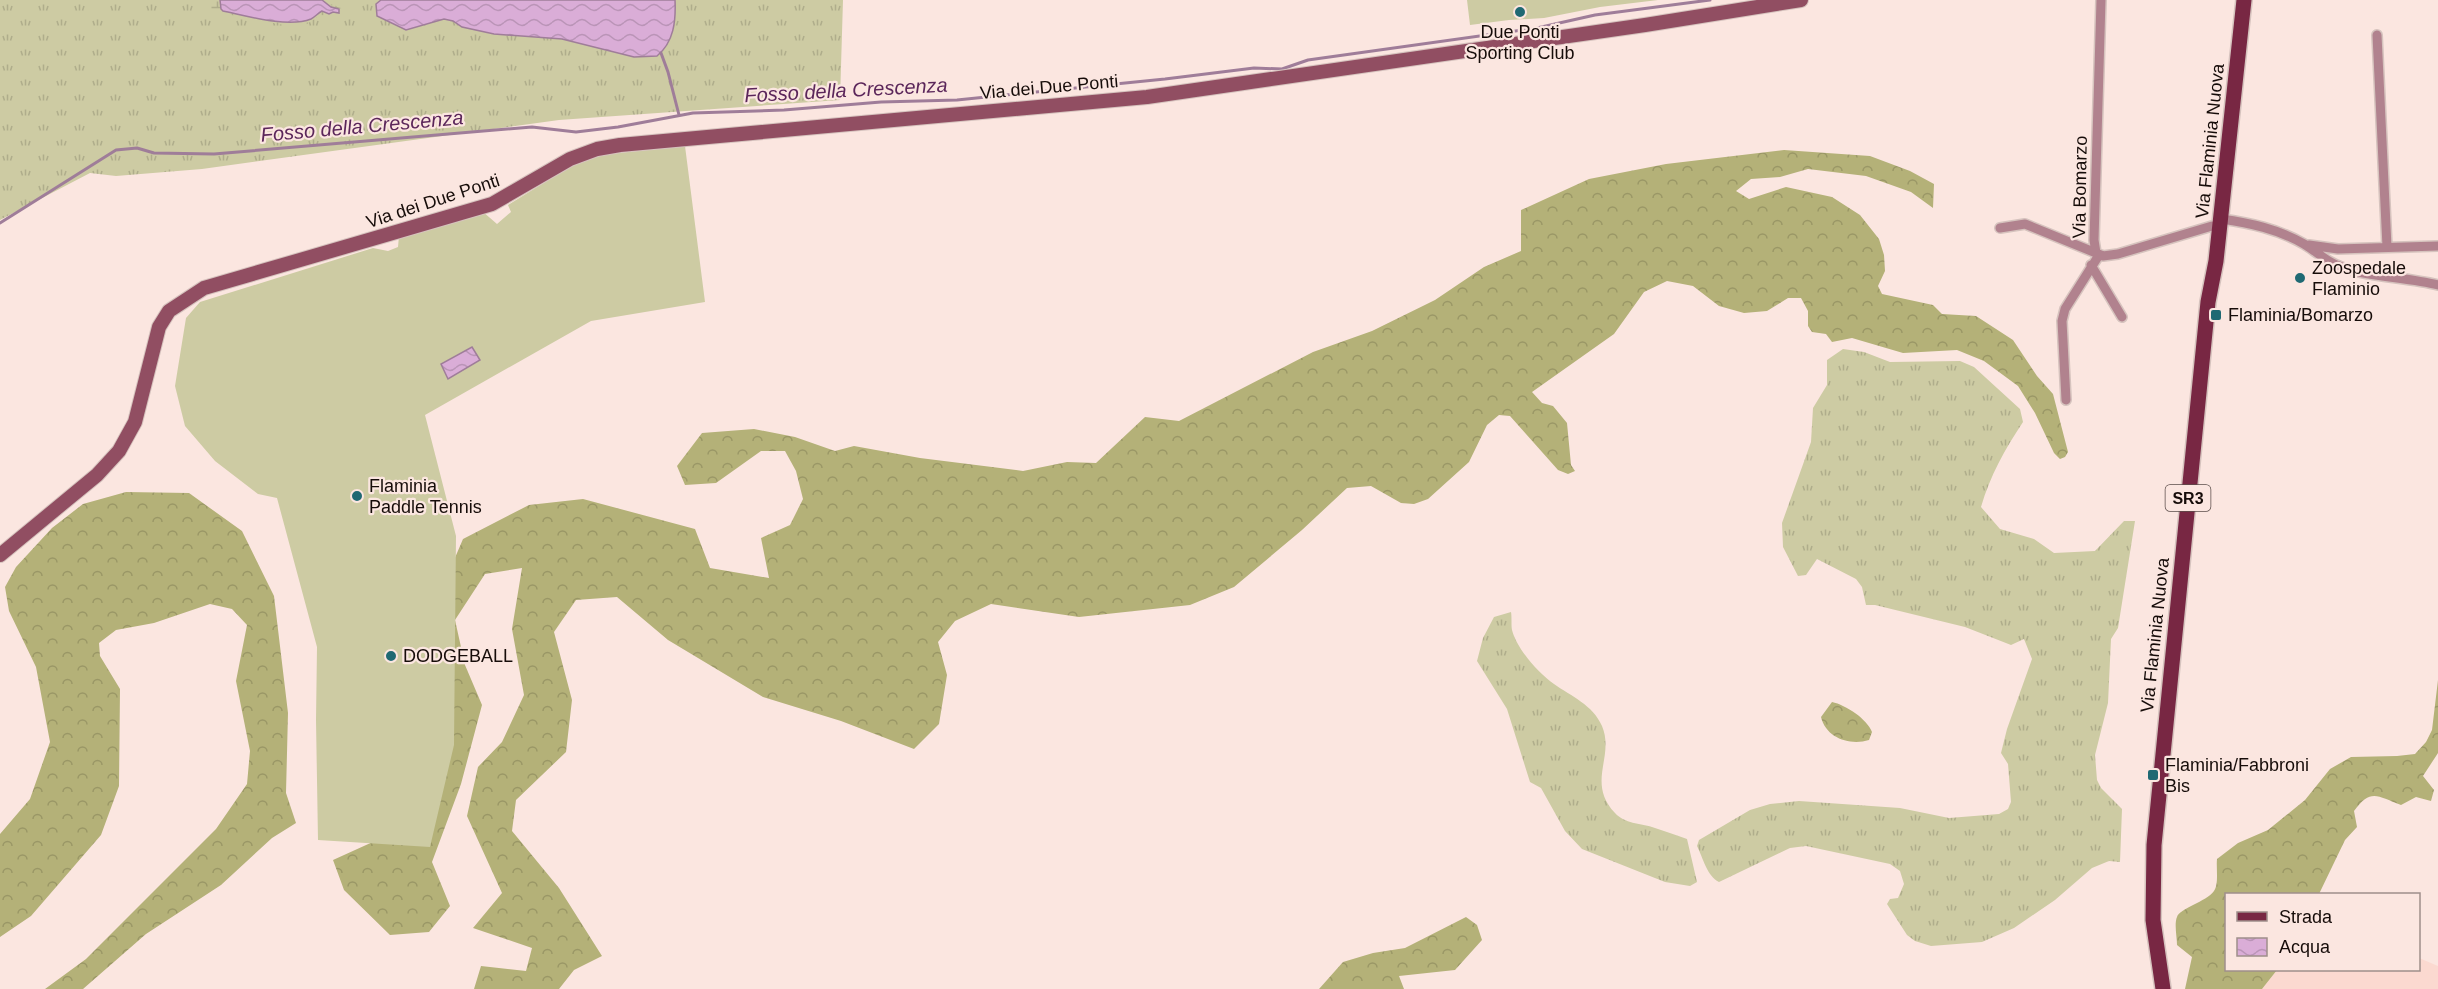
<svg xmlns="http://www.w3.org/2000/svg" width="2438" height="989" viewBox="0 0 2438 989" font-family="Helvetica,sans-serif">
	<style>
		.built { fill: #fbd9d0 }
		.grass { fill: url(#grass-tufts) }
		.forest { fill: url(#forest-crowns) }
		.wetland { fill: url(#wetland-marsh) }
		.pitch { fill: #cdcba3 }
		.water { fill: url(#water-waves); stroke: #9f7d99; stroke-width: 1.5 }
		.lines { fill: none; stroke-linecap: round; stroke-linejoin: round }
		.stream { stroke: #9f7d99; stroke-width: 3 }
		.street-casing { stroke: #d6c3be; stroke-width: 12 }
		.secondary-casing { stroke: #d6c3be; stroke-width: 16 }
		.primary-casing { stroke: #d6c3be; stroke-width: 18 }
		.street { stroke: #b1828e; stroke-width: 9 }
		.secondary { stroke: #914e62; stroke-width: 14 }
		.primary { stroke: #782743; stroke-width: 15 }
		.poi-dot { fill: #1f6973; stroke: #fbe6e0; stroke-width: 2 }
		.labels { text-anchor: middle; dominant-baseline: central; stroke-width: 4.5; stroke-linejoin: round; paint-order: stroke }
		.shield { fill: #fbe6e0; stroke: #5b4d4a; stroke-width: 1.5 }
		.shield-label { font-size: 16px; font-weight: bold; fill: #160c09 }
		.poi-label { font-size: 18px; fill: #160c09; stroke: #fbe6e0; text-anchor: start }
		.street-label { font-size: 18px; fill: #160c09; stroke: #fbe6e0 }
		.water-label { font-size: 20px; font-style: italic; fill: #5b265a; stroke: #fbe6e0 }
	</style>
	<defs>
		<pattern id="grass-tufts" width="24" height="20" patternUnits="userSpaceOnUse" patternTransform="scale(1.5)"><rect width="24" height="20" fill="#cdcba3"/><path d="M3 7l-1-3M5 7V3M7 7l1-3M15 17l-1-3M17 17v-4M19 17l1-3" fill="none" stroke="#afad8b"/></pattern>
		<pattern id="forest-crowns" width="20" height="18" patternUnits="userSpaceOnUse" patternTransform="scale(1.5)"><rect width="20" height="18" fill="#b4b178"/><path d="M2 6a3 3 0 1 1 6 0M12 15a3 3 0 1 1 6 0" fill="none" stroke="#9a9766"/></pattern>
		<pattern id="wetland-marsh" width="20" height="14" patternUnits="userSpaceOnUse" patternTransform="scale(1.5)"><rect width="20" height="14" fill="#cdcba3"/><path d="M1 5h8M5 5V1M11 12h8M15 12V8" fill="none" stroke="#afad8b"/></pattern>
		<pattern id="water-waves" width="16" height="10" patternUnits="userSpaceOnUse" patternTransform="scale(1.5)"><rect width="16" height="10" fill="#daadd7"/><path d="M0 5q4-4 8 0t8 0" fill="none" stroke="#ba94b7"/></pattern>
	</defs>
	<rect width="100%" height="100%" fill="#fbe6e0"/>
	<path class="built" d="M2419,958L2438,966V989H2262L2277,970H2418Z"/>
	<path class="grass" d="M0,0H843L840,100L559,120L202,169L116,176L90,173L0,220Z
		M1843,349L1864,352L1890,362L1960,361L1974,367L2020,409L2023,422C2005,449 1990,476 1981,507L2000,529L2034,539L2054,553L2095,551L2124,521H2135L2118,628L2111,639L2108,703L2095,755L2097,780L2101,788L2122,809L2120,862L2109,861L2092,868L2055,900L2014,928L1982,942L1931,946L1915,941L1907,935L1887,904L1890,899L1898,898L1904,884L1900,871L1890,864L1806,846L1790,848L1719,882C1707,876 1703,858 1697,846L1699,840L1750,810L1770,804L1799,801L1900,808L1949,818L1999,814L2008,809L2011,802L2008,764L2001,753L2007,729L2032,659L2024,639L2011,645L1965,627L1875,605H1866L1862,587L1856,579L1817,559L1806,575L1798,576L1783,547L1782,523L1811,442L1813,408L1827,385V360Z
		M1511,612C1512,617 1511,625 1512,630C1517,649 1538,673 1554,684C1571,696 1593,705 1602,726C1615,757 1586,782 1615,813C1625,824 1640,823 1652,827C1664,831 1676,835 1687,839L1697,882L1690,886L1665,882L1582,849L1565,831L1541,788L1530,782L1507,709L1477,661L1483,638L1494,617Z"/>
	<path class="forest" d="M1784,150L1870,156L1910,171L1934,184L1933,208L1911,192L1866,176L1808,169L1780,177L1751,179L1736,191L1749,199L1786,187L1832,197L1860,215L1879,239L1884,255L1885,271L1878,286L1882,294L1933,305L1942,314L1976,316L2013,340L2037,376L2053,394L2068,452L2065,457L2060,459L2054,453L2035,413L2018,386L1984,361L1957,350L1903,353L1852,338L1832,342L1826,334L1812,332L1808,326V311L1801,298H1788L1767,311L1744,313L1719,306L1693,286L1667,281L1644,292L1614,334L1532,392L1542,403L1553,406L1567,423L1571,465L1575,471L1568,474L1558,470L1510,416L1499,415L1487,425L1469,462L1428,499L1414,504L1401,503L1371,486L1347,488L1302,530L1234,587L1190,605L1079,617L991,604L955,621L938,642L947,675L939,724L914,749L841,721L763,697L668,640L617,597L576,600L554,632L572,700L566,752L516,800L512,831L559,888L602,956L574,970L559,989H474L481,966L526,971L532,948L473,928L502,893L467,816L478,767L502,742L524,695L512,629L522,568L485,574L455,620L465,665L482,705L461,784L432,862L450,906L429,932L390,935L344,890L333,860L408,826L416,649L463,539L529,505L583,499L695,529L710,568L769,578L761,538L790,525L803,499L796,471L785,451H761L716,483L685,485L677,466L702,433L754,429L795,437L835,451L854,446L920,458L1023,471L1067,462L1096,463L1145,417L1179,421L1313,352L1372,331L1435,300L1484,267L1521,251V210L1589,179L1666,164Z
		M126,492L189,493L242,531L274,596L288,713L286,793L296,823L272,838L221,885L146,934L83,989H45L86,959L216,829L247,784L250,751L236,681L247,625L232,609L210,604L154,623L116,630L99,643L100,656L120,689L119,786L101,835L31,916L0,937V834L30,799L50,742L36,667L9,611L5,587L16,567L52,528L83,504Z
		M2438,680V753L2423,776L2434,790L2431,801L2416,797L2401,805C2377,796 2371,788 2354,811L2357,827L2345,840L2319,894H2226V970H2277L2262,989H2185L2192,957L2177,945C2177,937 2174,924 2177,917C2180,908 2206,902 2214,891C2219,884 2216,868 2217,859L2238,843L2268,830L2305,800L2330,769L2351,757L2397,756L2415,754L2426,742L2432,730Z
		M1832,702C1846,705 1867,719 1872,732L1869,740C1850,746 1826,738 1821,717Z
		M1466,917L1477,925L1482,940L1455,970L1399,976L1404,989H1319L1343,962L1373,953L1405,948Z"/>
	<path class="wetland" d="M192,0H196L199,5L206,4V0H220L222,5L263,20L295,21L322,11L333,12L339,9L328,5L322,0H325L330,5L341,8L342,16L320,15L307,24L294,27L206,10Z"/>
	<path class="pitch" d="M1467,0H1658L1600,7L1544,18L1509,20L1470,25Z
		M685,146L705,302L591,321L425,415L456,536L454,745L430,847L318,840L316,720L317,647L277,498L258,494L215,461L185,426L175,386L186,318L200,302L373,248L388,251L398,247L399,236L482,211L497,224L511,212L508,205L576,163L599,155Z"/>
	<path class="water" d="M220,0H322L331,7L339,9V13L333,12L329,14L322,11C318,13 315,17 311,19C288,28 247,16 223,11L221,9Z
		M381,0H675C676,21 674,42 657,56L634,57L562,39L494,34L462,27L453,21L444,19L406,30L377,16L376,4Z
		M472,347L480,360L448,379L441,364Z"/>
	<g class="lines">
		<path class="stream" d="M661,53L668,72L679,115
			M0,223L116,150L137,148L154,153L214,154L532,127L576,132L618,127L693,113L784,110L881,102L957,100L1165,79L1254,68L1282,69L1308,60L1537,28L1595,15L1710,0"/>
		<g class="street-casing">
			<path id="street" d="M2101,0L2094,240L2096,253L2103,256L2118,254L2212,226
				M2377,35L2387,247
				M2221,219C2250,223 2278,229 2304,244C2316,251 2325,261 2339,266C2365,277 2408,277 2438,285
				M2000,228L2025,224L2096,253
				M2309,245L2338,249L2438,246
				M2091,265L2122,317
				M2066,400L2062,321L2065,309L2099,255"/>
		</g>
		<g class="secondary-casing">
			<path id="secondary" d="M0,555L97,475L119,451L135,422L159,327L169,311L204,288L492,204L570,159L597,149L620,145L1147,97L1645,25L1801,0"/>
		</g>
		<g class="primary-casing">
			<path id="primary" d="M2163,989L2153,920L2154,845L2208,302L2216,261L2244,0"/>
		</g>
		<use href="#street" class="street"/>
		<use href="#secondary" class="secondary"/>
		<use href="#primary" class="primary"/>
	</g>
	<g class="poi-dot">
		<circle cx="1520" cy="12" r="6"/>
		<circle cx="2300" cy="278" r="6"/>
		<rect x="2210" y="309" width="12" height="12" rx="3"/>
		<circle cx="357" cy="496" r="6"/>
		<circle cx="391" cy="656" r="6"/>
		<rect x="2147" y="769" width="12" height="12" rx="3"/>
	</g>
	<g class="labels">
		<rect class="shield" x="2165.5" y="485" width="45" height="26" rx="4.5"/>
		<g class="shield-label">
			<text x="2188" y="498">SR3</text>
		</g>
		<g class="poi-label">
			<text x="1520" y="32" text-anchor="middle">Due Ponti<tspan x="1520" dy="21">Sporting Club</tspan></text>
			<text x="2312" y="268">Zoospedale<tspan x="2312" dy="21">Flaminio</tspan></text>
			<text x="2228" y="315">Flaminia/Bomarzo</text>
			<text x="369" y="486">Flaminia<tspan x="369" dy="21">Paddle Tennis</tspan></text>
			<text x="403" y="656">DODGEBALL</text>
			<text x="2165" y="765">Flaminia/Fabbroni<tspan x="2165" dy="21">Bis</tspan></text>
		</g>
		<g class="street-label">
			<text transform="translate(1049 87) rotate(-5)">Via dei Due Ponti</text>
			<text transform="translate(2210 141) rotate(-84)">Via Flaminia Nuova</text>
			<text transform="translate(2080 187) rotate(-89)">Via Bomarzo</text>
			<text transform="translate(433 201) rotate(-18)">Via dei Due Ponti</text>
			<text transform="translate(2155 635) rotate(-84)">Via Flaminia Nuova</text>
		</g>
		<g class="water-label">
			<text transform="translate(846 90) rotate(-3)">Fosso della Crescenza</text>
			<text transform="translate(362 126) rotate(-5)">Fosso della Crescenza</text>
		</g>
	</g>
	<rect x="2225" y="893" width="195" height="78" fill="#fbe6e0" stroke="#9f8f8a" stroke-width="1.5"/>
	<rect x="2237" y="912" width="30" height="9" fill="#782743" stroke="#9f8f8a" stroke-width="1.5"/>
	<text x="2279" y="923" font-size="18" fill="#160c09">Strada</text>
	<rect x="2237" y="938" width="30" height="18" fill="url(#water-waves)" stroke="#9f8f8a" stroke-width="1.5"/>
	<text x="2279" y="953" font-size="18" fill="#160c09">Acqua</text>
</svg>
